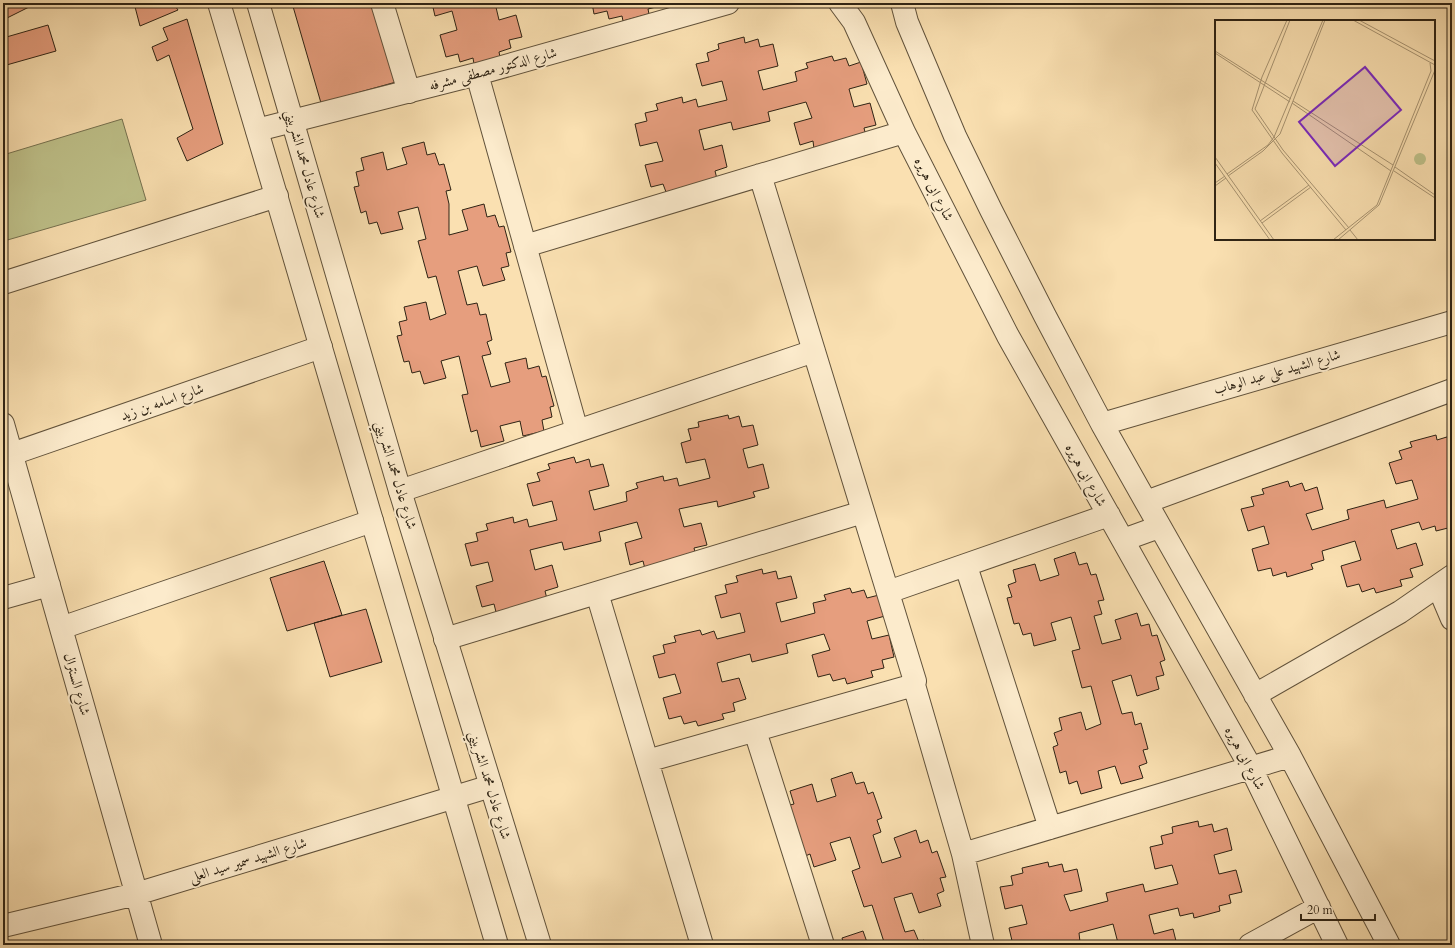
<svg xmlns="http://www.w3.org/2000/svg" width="1455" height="948" viewBox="0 0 1455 948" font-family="Cardo,Amiri,serif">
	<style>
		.green { fill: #bfc28b; stroke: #767250 }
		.building { fill: #e69e7e; stroke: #2e2314 }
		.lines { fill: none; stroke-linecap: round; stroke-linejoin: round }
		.minor-casing { stroke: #61523b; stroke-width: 24 }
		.tertiary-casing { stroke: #61523b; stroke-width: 24 }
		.minor { stroke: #fcebcc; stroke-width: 22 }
		.tertiary { stroke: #fcebcc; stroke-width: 22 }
		.labels { text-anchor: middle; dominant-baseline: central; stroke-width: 4; stroke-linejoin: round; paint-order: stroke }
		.street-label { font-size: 14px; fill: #2e2314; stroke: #fcebcc }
		.inset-road { fill: none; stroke: #a89472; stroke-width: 1 }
		.view { fill: #7b2cbf; fill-opacity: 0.15; stroke: #7b2cbf; stroke-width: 2 }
		.inset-edge { fill: none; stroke: #2e2314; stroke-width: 2 }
	</style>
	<rect width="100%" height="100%" fill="#fae0b1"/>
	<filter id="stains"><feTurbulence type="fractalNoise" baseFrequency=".005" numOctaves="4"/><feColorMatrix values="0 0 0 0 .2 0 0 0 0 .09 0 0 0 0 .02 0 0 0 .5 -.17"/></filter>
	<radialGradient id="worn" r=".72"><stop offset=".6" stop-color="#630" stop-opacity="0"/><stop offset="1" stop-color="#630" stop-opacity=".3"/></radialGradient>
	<path class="green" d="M122,119L146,200L4,241L3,236V155Z"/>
	<path class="building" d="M3,3H37L3,20Z
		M134,3H173L178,10L140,26Z
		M292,3H373L396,82L321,103Z
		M432,3H495L499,20L516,15L522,37L509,40L511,48L499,52L500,57L474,64L473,58L460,62L458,54L446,57L440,35L457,30L452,11L435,16Z
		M592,3H660V6L648,9L649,14L623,21L622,16L609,19L607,11L594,14Z
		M187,19L223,144L187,161L177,138L193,129L169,55L157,61L152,47L168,40L163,28Z
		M48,25L56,51L3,66V38Z
		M744,37L745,43L758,39L760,47L773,44L778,66L758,71L763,90L797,81L795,72L808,68L806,63L832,56L834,61L846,58L849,66L861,62L867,84L849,89L854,107L870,103L876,125L864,128L866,136L814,149L813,141L800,145L794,123L812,118L806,102L768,112L770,121L733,130L731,122L699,130L704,150L722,145L727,167L715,171L717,179L678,189L666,192L663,184L651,187L645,165L663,161L657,142L640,146L635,124L647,121L645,113L658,110L656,104L682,97L683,103L696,99L698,107L727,100L722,81L702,86L696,64L709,61L707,53L719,49L718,44Z
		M424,142L427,155L435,153L439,165L444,164L451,190L446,191L449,204V235L468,230L462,210L484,204L487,217L495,215L499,227L504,226L511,252L506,253L509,266L501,268L505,280L483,286L477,266L458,271L467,305L477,303L480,315L486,314L492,340L487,342L491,354L482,356L491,387L510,382L505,363L526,358L528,369L539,366L542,377L546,376L554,406L550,407L552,417L542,420L544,431L523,436L520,421L500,426L504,441L481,447L477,430L471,432L462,395L468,394L459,356L441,361L446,378L424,384L420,371L412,373L409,361L404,362L397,336L402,335L399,322L407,320L404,307L426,302L430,320L446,314L436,276L428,278L418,241L426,239L418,207L398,212L403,229L381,234L377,222L369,224L366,211L361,213L354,187L359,186L356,172L364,170L361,158L383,152L387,170L407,164L402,148Z
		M728,415L729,419L739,416L742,427L753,425L758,445L743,449L748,468L763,464L769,488L753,492L755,497L718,507L717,501L679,509L684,527L701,523L707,545L694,548L696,556L645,569L643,561L630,565L625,543L642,538L637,522L599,532L601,541L564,550L562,542L530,550L535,570L552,565L558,587L545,591L547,599L496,612L494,604L482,607L476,586L493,581L488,562L471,566L465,544L478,541L476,533L488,530L486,524L513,517L514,523L527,519L529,527L557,520L552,501L533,506L527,484L540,481L537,473L550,469L548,464L574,457L576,463L589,459L591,467L603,464L609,486L589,491L594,510L627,501L626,492L638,488L636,483L663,476L664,481L677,478L679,486L710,478L705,459L686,463L681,443L691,440L688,429L699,427L698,422Z
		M1436,435L1437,440L1450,436L1452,443V527L1436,531L1435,526L1422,530L1419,522L1391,530L1397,549L1416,543L1423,565L1410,569L1413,577L1400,580L1402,586L1376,593L1374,588L1362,592L1359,584L1347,587L1341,566L1361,560L1355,541L1322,551L1324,560L1311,564L1313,569L1287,577L1286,572L1273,576L1271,568L1258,571L1252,549L1269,544L1264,526L1248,531L1241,509L1254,506L1251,497L1264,494L1262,489L1288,481L1290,487L1302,483L1305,491L1317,487L1323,509L1306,514L1312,530L1349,519L1347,510L1384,500L1386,508L1418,499L1412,480L1396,484L1389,463L1402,459L1399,451L1412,447L1410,442Z
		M1075,552L1079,565L1087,563L1091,575L1096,574L1104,600L1098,601L1102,614L1094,616L1102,644L1121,639L1115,620L1137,613L1141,626L1149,624L1152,636L1157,635L1165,660L1160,662L1164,675L1156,677L1159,689L1137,696L1131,675L1112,681L1122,714L1132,712L1135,725L1141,723L1148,749L1143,750L1147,763L1139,766L1143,778L1121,784L1115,766L1098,771L1102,788L1081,794L1077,781L1069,784L1066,771L1060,773L1053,747L1058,745L1054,733L1062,730L1059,718L1081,712L1086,730L1101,724L1091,686L1082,688L1072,651L1080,649L1071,617L1051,623L1056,640L1034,646L1031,633L1023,635L1019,623L1014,624L1007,598L1012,597L1008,585L1016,582L1013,570L1035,564L1040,581L1059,575L1054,559Z
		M324,561L342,615L287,631L270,578Z
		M762,569L763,574L776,571L778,579L791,576L797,598L776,603L781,622L815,613L813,603L826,600L824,595L850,588L852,593L864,590L867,598L879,595L885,616L867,621L872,639L889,635L894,657L882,660L884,668L871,671L873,677L847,684L845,678L833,681L830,674L818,677L812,655L830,650L824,634L786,644L788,653L752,662L750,654L717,663L722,682L739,678L746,699L733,703L735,711L722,714L724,719L698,726L696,721L684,724L681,716L669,719L663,698L681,693L675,674L659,678L653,656L665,653L663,645L676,642L674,636L700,630L702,635L714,631L717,639L745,632L740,613L721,618L715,596L727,593L725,585L738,582L736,576Z
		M366,609L382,662L330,677L314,623Z
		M852,772L856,784L864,782L868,794L873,792L882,818L877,820L881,832L873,835L882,863L901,857L894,838L916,830L920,843L928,840L932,853L937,851L946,877L940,878L944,891L937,894L941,906L919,913L912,893L894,898L905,932L914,930L919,942L924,940L925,945H878L884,942L872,905L864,907L852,871L860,868L850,837L830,843L836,860L814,867L810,854L803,857L786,806L794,804L790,791L812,784L817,802L836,796L831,779Z
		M1198,821L1199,827L1212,824L1214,832L1227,828L1232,850L1214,855L1219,874L1236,870L1242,892L1229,895L1231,903L1219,906L1220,911L1194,918L1193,913L1180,916L1178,908L1149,915L1154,934L1173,929L1177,945H1109L1118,943L1113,924L1079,933L1080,942L1069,945H1013L1009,928L1027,924L1022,905L1005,909L1000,887L1013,885L1011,876L1023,873L1022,868L1048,862L1049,867L1062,864L1064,872L1077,869L1082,891L1064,895L1070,911L1108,901L1106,893L1143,884L1145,892L1178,884L1172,865L1155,869L1150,847L1163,844L1161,836L1173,833L1172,827Z
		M863,931L868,945H844L842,938Z"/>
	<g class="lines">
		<g class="minor-casing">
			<path id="minor" d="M382,3L409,92
				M840,3L854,22L904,132L1008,336L1251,768L1337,945
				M902,3L907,22L955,136L991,210L1045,316L1102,424L1146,502L1290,756L1389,945
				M477,74L577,431
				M257,130L477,74L728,3
				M760,175L915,681L914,685L963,854L983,945
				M525,246L904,132
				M3,283L277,196
				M3,424L151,945
				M1102,424L1452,322
				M3,457L321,347
				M400,491L814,351
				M1146,502L1452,390
				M1123,540L1159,527
				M966,566L1050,828
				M1438,586L1452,619
				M888,592L1109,515
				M597,593L702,945
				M3,598L49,585
				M61,628L372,521
				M445,639L863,512
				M1255,695L1400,612L1452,576
				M755,731L823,945
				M647,761L914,685
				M963,854L1290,756
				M3,926L136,894L491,786
				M1250,945L1319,907"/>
		</g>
		<g class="tertiary-casing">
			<path id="tertiary" d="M219,3L273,185L497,945
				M258,3L400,491L540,945"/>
		</g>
		<use href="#minor" class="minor"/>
		<use href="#tertiary" class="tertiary"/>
	</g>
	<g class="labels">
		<g class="street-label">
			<text transform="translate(493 69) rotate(-15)">شارع الدكتور مصطفى مشرفه</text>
			<text transform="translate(305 164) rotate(74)">شارع عادل محمد الشربيني</text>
			<text transform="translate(934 189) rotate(63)">شارع ابى هريره</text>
			<text transform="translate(1277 372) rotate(-16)">شارع الشهيد على عبد الوهاب</text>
			<text transform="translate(162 402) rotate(-19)">شارع اسامه بن زيد</text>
			<text transform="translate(396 475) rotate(73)">شارع عادل محمد الشربيني</text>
			<text transform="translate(1086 475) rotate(61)">شارع ابى هريره</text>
			<text transform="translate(77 684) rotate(74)">شارع السنترال</text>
			<text transform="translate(1245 758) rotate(62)">شارع ابى هريره</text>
			<text transform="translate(490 785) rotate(73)">شارع عادل محمد الشربيني</text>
			<text transform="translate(248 860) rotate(-17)">شارع الشهيد سمير سيد العلى</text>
		</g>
	</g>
	<g transform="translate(1215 20)">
		<rect width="220" height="220" fill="#fae0b1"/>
		<path d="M199 139a6 6 0 1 1 12 0a6 6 0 1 1-12 0Z" fill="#bfc28b"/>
		<path class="inset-road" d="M72,0L47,57L37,90L67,133L131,210M75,0L40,89L68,130L134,208M138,0L220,45M144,0L220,41M0,31L76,79M0,33L75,82M78,81L178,145M77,83L176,151M0,137L59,220M0,143L55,220M180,147L220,175M179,151L220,178M12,154L53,125L59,117L108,0M13,156L48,131L65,114L110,0M0,163L10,156M0,166L11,158M45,201L94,165M47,203L96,167M135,210L143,220M118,220L162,185L216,51L215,43M123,220L164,185L220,50"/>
		<path class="view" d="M150,47L186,90L120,146L84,102Z"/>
		<rect width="220" height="220" class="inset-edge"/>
	</g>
	<rect width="1455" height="948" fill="none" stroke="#fae0b1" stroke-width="16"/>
	<rect x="4" y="4" width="1447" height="940" fill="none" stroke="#2e2314" stroke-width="2"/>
	<rect x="8" y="8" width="1439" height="932" fill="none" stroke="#2e2314"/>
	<path d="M1301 914v6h74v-6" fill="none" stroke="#2e2314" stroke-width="2"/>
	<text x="1307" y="914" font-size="12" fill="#2e2314" stroke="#fcebcc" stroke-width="3" paint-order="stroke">20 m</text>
	<rect width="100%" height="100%" filter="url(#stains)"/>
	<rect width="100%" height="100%" fill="url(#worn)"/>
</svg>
